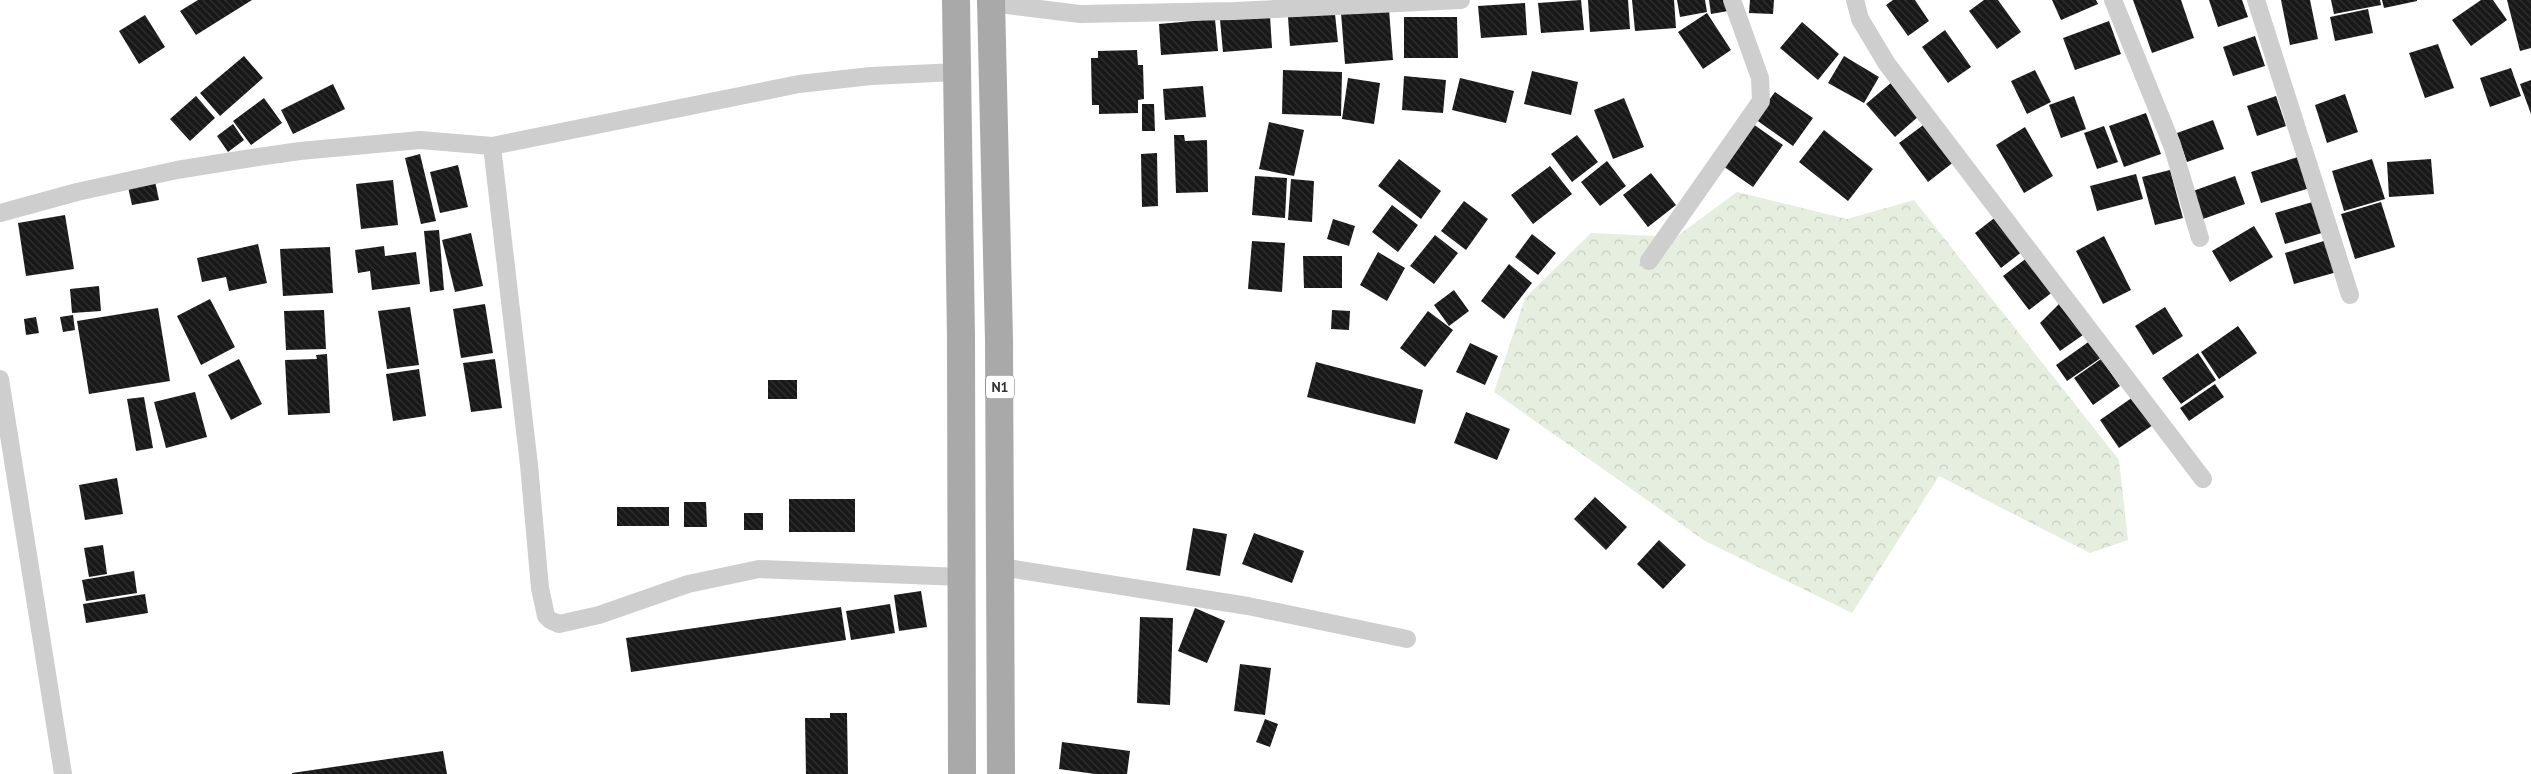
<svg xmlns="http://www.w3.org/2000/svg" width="2531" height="774" viewBox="0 0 2531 774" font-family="'PT Sans',sans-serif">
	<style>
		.forest { fill: url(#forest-crowns) }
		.building { fill: url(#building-back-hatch) }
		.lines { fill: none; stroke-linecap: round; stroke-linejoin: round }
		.street { stroke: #cecece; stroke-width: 18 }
		.primary { stroke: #a9a9a9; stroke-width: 28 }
		.labels { text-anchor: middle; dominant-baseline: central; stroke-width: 5; stroke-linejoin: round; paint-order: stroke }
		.shield { fill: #fff; stroke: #6f6f6f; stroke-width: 1 }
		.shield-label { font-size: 14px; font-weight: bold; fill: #313131 }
	</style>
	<defs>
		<pattern id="forest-crowns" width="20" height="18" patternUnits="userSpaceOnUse" patternTransform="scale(1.25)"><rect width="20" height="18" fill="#e6eee0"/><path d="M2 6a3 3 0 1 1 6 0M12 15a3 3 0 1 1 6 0" fill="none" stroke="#c6cdc1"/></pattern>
		<pattern id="building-back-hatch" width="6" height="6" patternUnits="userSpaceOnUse" patternTransform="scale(1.25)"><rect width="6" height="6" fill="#181818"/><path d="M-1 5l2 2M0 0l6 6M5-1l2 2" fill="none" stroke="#313131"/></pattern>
	</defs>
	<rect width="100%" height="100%" fill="#fff"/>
	<path class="forest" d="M1737,192L1847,219L1914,200L2119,460L2128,540L2090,553L1939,476L1852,613L1705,541L1494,392L1525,298L1591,233L1676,237Z"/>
	<path class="building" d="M198,0H252L196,35L180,11Z
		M1581,0L1584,30L1541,33L1538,3Z
		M1588,0H1628L1630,29L1590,32Z
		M1632,0H1674L1676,28L1635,31Z
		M1677,0H1705L1707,12L1680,17Z
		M1709,0H1726L1728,11L1711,14Z
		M1750,0H1774L1773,14L1749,13Z
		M1893,0H1915L1929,21L1908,36L1886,5Z
		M1984,0H1998L2021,32L1997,49L1969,11Z
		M2052,0H2096L2098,4L2061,20Z
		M2133,0H2181L2194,38L2152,53Z
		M2209,0H2242L2248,17L2218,27Z
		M2281,0H2310L2318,39L2290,45Z
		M2331,0H2380L2381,5L2334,14Z
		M2382,0H2417V1L2384,8Z
		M2481,0H2493L2507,20L2471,46L2452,20Z
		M2507,0H2531V48L2520,51Z
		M1525,3L1527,35L1481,38L1478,6Z
		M2368,9L2373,33L2335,41L2330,17Z
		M1389,10L1393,60L1345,64L1341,13Z
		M1707,13L1731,50L1703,69L1678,32Z
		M1335,14L1338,42L1290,46L1288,17Z
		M145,15L165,47L139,64L119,31Z
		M1270,16L1272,48L1223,52L1220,20Z
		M1404,17H1457L1458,58H1404Z
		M1215,19L1218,51L1161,55L1159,24Z
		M2109,21L2121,54L2075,70L2063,38Z
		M1802,22L1839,54L1818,80L1780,48Z
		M1945,30L1971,67L1948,83L1922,47Z
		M2255,36L2265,66L2233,76L2223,47Z
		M2438,44L2454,88L2425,98L2409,53Z
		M1137,50L1138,65H1143L1144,99L1138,100V113L1099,114V105H1092L1091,58H1098V51Z
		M244,56L263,78L220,116L200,93Z
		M1844,56L1879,77L1864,103L1828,83Z
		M2511,68L2521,96L2490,107L2480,78Z
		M1283,70L1342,72L1341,116L1282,114Z
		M2035,70L2051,102L2027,114L2011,81Z
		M1532,71L1578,82L1571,115L1524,104Z
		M1404,76L1446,80L1443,113L1402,110Z
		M1348,78L1380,83L1374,124L1342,119Z
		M1460,78L1514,91L1506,123L1452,110Z
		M2531,80V114L2520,84Z
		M1892,82L1920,115L1895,137L1866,104Z
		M333,84L345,109L293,134L281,110Z
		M1203,86L1206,117L1165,120L1163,89Z
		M1775,92L1813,118L1793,146L1755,119Z
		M2345,94L2358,132L2327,143L2315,105Z
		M196,96L215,118L190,141L170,119Z
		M2074,96L2086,129L2061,138L2049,105Z
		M2276,96L2286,126L2257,136L2247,106Z
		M264,98L282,123L251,145L233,121Z
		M1624,98L1644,147L1613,159L1594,110Z
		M1142,104H1154L1155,131H1142Z
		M2146,113L2161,154L2124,167L2109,126Z
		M2213,120L2224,149L2187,162L2177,133Z
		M1269,122L1304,130L1294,176L1259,169Z
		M1926,123L1955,161L1928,182L1899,143Z
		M233,124L244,140L228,152L217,136Z
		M1753,124L1783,145L1753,187L1723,166Z
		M2104,126L2118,162L2097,169L2084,133Z
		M2025,127L2053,176L2024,193L1996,145Z
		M1824,130L1873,169L1848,201L1799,162Z
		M1174,135H1184L1185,141L1207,140L1208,192L1176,193Z
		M1577,135L1598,162L1572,182L1551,154Z
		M1157,153L1158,206L1142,207L1141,154Z
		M420,154L436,221L421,224L405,158Z
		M2301,156L2310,188L2261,203L2251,172Z
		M1399,159L1441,191L1421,219L1378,186Z
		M2372,159L2385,199L2344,211L2332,171Z
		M2431,159L2434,194L2389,197L2387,162Z
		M1607,161L1626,186L1600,206L1581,182Z
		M458,165L468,207L440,213L430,172Z
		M1550,166L1572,194L1533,224L1511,195Z
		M2170,170L2183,218L2155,225L2142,177Z
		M1651,173L1676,205L1648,227L1623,195Z
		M2136,174L2143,199L2097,211L2090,186Z
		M1255,176L1287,178L1285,218L1252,215Z
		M2235,176L2245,204L2203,219L2193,191Z
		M1291,179L1314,181L1312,222L1288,220Z
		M393,180L398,225L361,229L356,184Z
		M155,181L159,200L132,205L128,187Z
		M1464,201L1488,219L1466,250L1441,231Z
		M2316,201L2325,232L2285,244L2275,213Z
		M2381,202L2395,247L2355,259L2341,214Z
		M1392,205L1418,225L1398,252L1372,232Z
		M65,215L74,269L26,276L18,223Z
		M1997,216L2023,251L2001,268L1975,233Z
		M1333,219L1355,226L1349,246L1327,239Z
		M2254,226L2273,257L2230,282L2212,251Z
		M439,230L444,290L430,292L424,231Z
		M471,233L483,286L455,292L442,240Z
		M1532,234L1556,253L1538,275L1515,257Z
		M1435,235L1458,253L1434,284L1410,266Z
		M2104,236L2131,290L2103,304L2076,251Z
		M2327,240L2337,272L2294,284L2285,253Z
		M1252,241L1285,243L1282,292L1248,289Z
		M258,244L267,283L229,291L226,277L202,282L197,258Z
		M384,246L385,256L416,252L420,284L372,290L370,271L358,273L355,250Z
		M330,247L333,293L283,296L280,249Z
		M1378,252L1405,268L1387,301L1360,285Z
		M1303,256H1342V288H1304Z
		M2028,257L2054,291L2029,310L2003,276Z
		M1509,264L1532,283L1504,319L1481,301Z
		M99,286L101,311L72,313L70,289Z
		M1454,290L1469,311L1449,326L1434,305Z
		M210,299L235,347L201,365L177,316Z
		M2061,302L2083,335L2060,351L2040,323Z
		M485,304L493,353L461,358L453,309Z
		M410,307L419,365L387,369L378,311Z
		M2165,307L2183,336L2153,355L2135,326Z
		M158,308L170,381L89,394L77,321Z
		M324,310L326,349L286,350L284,311Z
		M1332,310L1350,311L1349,330L1331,329Z
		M1428,311L1453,330L1425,367L1400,348Z
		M73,315L75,330L63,332L60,317Z
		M36,317L39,333L26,335L24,319Z
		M2238,326L2257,353L2219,379L2201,352Z
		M2094,338L2105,355L2067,381L2056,365Z
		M1470,343L1498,356L1485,385L1456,372Z
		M2198,353L2216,380L2181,404L2162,378Z
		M327,354L330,413L288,415L285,360L317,359L316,355Z
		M239,359L262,404L231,420L208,375Z
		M495,359L502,408L471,412L463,363Z
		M2101,359L2120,386L2093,405L2074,378Z
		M1316,362L1423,390L1415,424L1307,397Z
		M419,369L426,416L393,421L386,374Z
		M768,380H797V399H768Z
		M2215,384L2224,397L2189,421L2180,408Z
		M195,392L207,437L166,448L154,402Z
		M144,397L153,448L136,451L127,399Z
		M2133,397L2153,425L2119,448L2100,420Z
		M1466,412L1510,429L1497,460L1454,443Z
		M117,478L123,514L85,520L79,485Z
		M1595,497L1627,527L1606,550L1574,519Z
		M789,499H855V532H789Z
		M684,502H706L707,527H684Z
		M617,507H669V526H617Z
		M744,513H763V530H744Z
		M1193,528L1227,534L1220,576L1186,570Z
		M1254,533L1304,551L1292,583L1242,564Z
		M1659,540L1686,565L1663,589L1637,564Z
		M103,545L107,574L89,577L84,548Z
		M134,571L137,593L86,601L82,580Z
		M921,591L927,627L899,631L894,595Z
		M145,594L148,613L86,623L83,604Z
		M890,604L895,633L851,640L846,611Z
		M841,607L846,640L631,672L626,638Z
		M1195,608L1225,621L1207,663L1178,651Z
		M1140,617L1173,618L1170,705L1137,703Z
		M1240,664L1271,668L1265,715L1234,711Z
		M830,713H847L848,774H806L805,718H830Z
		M1265,719L1278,724L1270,747L1256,742Z
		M1062,742L1130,751L1127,774H1095L1059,769Z
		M443,751L447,774H292V773Z"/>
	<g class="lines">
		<path class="street" d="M1855,0L1860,19L1887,64L2203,479
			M2113,0L2172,145L2200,238
			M2256,0L2350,295
			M991,3L1080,14L1234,11L1461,0
			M492,146L529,465L540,588L546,616L550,620L559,624L599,615L688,584L759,569L962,577
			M0,213L77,192L177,170L245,159L300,151L420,140L492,146L799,84L871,76L957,72
			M1649,261L1761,101L1760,78L1732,0
			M0,379L63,774
			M1001,567L1248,606L1407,639"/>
		<path class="primary" d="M956,0L961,339L962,774
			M991,0L999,340L1001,774"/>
	</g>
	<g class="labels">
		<rect class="shield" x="986" y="375.5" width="28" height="23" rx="4"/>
		<g class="shield-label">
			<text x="1000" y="387">N1</text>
		</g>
	</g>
</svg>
